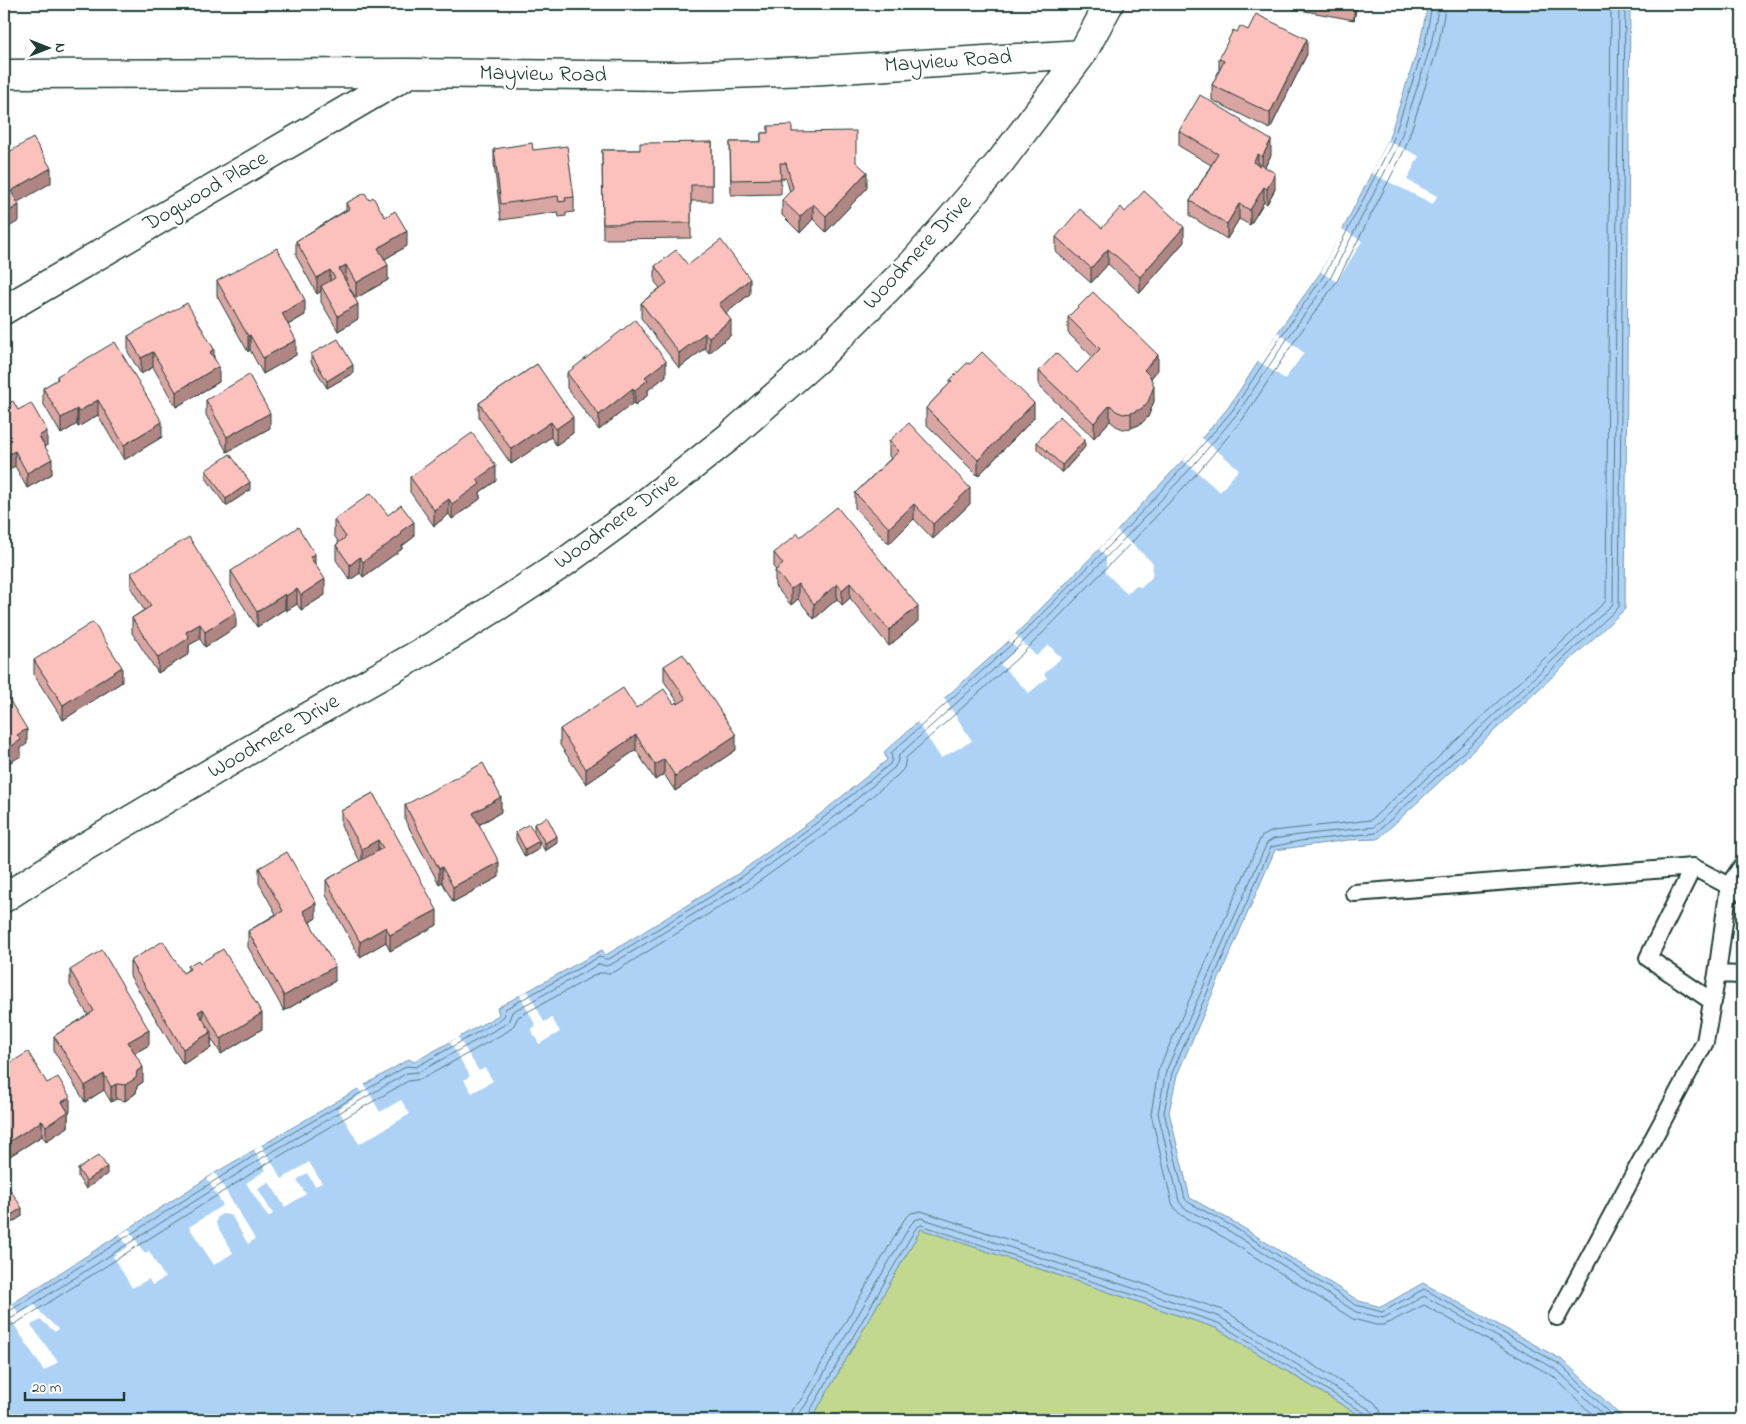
<svg xmlns="http://www.w3.org/2000/svg" width="1746" height="1424" viewBox="0 0 1746 1424" font-family="'Indie Flower',sans-serif">
	<style>
		.green { fill: #c1d88e; stroke: #708a61 }
		.water { fill: #add2f6; stroke: #7496a8 }
		.pier { fill: #fff }
		.lines { fill: none; stroke-linecap: round; stroke-linejoin: round }
		.shore { stroke: #587982; stroke-width: 1 }
		.lane-casing { stroke: #1f3d34; stroke-width: 20 }
		.street-casing { stroke: #1f3d34; stroke-width: 31 }
		.lane { stroke: #fff; stroke-width: 16 }
		.street { stroke: #fff; stroke-width: 28 }
		.wall { fill: #d9a5a3; stroke: #1f3d34 }
		.shaded-wall { fill: #b08684; stroke: #1f3d34 }
		.building { fill: #fcc0bd; stroke: #1f3d34 }
		.labels { text-anchor: middle; dominant-baseline: central; stroke-width: 4.5; stroke-linejoin: round; paint-order: stroke }
		.street-label { font-size: 22px; fill: #1f3d34; stroke: #fff }
	</style>
	<rect width="100%" height="100%" fill="#fff"/>
	<filter id="ink" filterUnits="userSpaceOnUse"><feTurbulence type="fractalNoise" baseFrequency=".02" numOctaves="2"/><feDisplacementMap in="SourceGraphic" scale="10" xChannelSelector="R" yChannelSelector="G"/><feConvolveMatrix kernelMatrix="1 2 1 2 8 2 1 2 1" color-interpolation-filters="sRGB"/></filter>
	<g filter="url(#ink)">
		<path class="green" d="M921,1229L1216,1328L1367,1420H805L814,1415Z"/>
		<path class="water" d="M1428,4H1630L1625,609L1378,839L1348,840L1275,850L1177,1075L1169,1112L1190,1198L1234,1222L1359,1301L1381,1307L1423,1283L1564,1361L1625,1420H1367L1216,1328L921,1229L814,1415L805,1420H4V1309L215,1173L409,1059L414,1062L499,1015L497,1008L602,950L606,955L736,875L819,815L887,760L884,752L1009,641L1117,531L1183,460L1228,408L1278,332L1321,272L1388,141L1420,42Z"/>
		<path class="pier" d="M1388,141L1419,156L1407,180L1437,196L1433,204L1371,173Z
			M1342,229L1362,241L1337,282L1321,272Z
			M1278,332L1304,353L1285,379L1258,361Z
			M1201,437L1239,469L1220,492L1183,460Z
			M1117,531L1153,563L1152,577L1142,587L1135,586L1127,594L1106,573V557L1099,549Z
			M1015,634L1036,656L1049,645L1061,658L1044,674L1047,678L1029,693L1000,664L1017,649L1009,641Z
			M944,698L972,741L941,758L917,722Z
			M528,991L544,1022L552,1018L560,1032L539,1044L531,1029L536,1026L520,995Z
			M458,1037L479,1071L485,1068L493,1081L472,1093L464,1080L470,1076L450,1042Z
			M364,1084L380,1112L401,1100L410,1114L359,1144L338,1109L362,1094L358,1088Z
			M261,1145L282,1179L309,1162L322,1183L315,1186L307,1173L297,1180L306,1194L285,1207L269,1182L258,1189L273,1214L268,1217L246,1183L266,1170L254,1150Z
			M215,1173L255,1239L248,1244L231,1215L222,1214L217,1217L216,1224L233,1253L214,1265L189,1227L223,1205L207,1179Z
			M129,1229L144,1253L149,1251L165,1278L152,1285L149,1279L132,1288L113,1256L128,1247L120,1234Z
			M12,1304L19,1314L35,1305L43,1315L58,1329L55,1332L41,1320L31,1325L58,1362L44,1371L4,1309Z"/>
		<g class="lines">
			<path class="shore" d="M4,1313L8,1312L263,1150L407,1066L416,1067L501,1019L504,1016L505,1009L599,957L606,959H609L739,879L822,819L890,764L892,760L891,753L1012,644L1121,534L1186,464L1232,411L1282,335L1325,274L1392,143L1425,44L1432,4
				M4,1319L12,1318L267,1155L407,1073L419,1072L504,1025L509,1020L512,1012L599,964L606,966L612,964L743,884L826,824L894,768L897,763L899,755L1016,649L1125,538L1191,468L1237,414L1287,339L1331,277L1398,146L1431,45L1439,4
				M4,1327L15,1324L271,1161L408,1081L422,1079L508,1031L514,1025L518,1017L599,973H609L616,971L747,890L831,830L899,774L904,768L906,758L1022,654L1131,543L1197,473L1243,419L1293,343L1337,281L1405,149L1438,47L1446,4
				M789,1420L792,1409L800,1401L904,1220L911,1213L921,1211L1223,1310L1374,1402L1380,1410L1382,1420
				M797,1420L799,1413L805,1406L911,1224L915,1220L921,1218L1220,1317L1369,1409L1374,1413L1375,1420
				M803,1420L804,1416L810,1411L916,1228L921,1225L1218,1323L1366,1414L1369,1420
				M1598,1420L1553,1376L1424,1305L1384,1325H1376L1353,1319L1225,1238L1181,1215L1176,1210L1172,1203L1151,1114L1158,1071L1261,837L1273,831L1371,820L1606,601L1611,4
				M1609,1420L1557,1370L1424,1296L1383,1318L1356,1312L1229,1231L1184,1208L1179,1201L1158,1113L1166,1071L1267,843L1273,839L1299,835L1374,827L1613,604L1619,4
				M1617,1420L1561,1365L1424,1289L1382,1312L1356,1305L1232,1226L1188,1202L1185,1199L1164,1112L1172,1073L1271,847L1300,841L1376,833L1619,607L1625,4"/>
			<g class="lane-casing">
				<path id="lane" d="M1742,866L1729,885L1717,974L1742,975
					M1693,867L1648,958L1713,1002
					M1354,893L1693,867L1742,893
					M1557,1317L1705,1042L1717,974"/>
			</g>
			<g class="street-casing">
				<path id="street" d="M4,74L409,73L676,76L808,71L1082,54
					M4,310L408,74
					M4,898L76,852L246,752L433,646L498,606L565,562L642,506L729,437L816,360L914,262L1001,161L1082,54L1109,4"/>
			</g>
			<use href="#lane" class="lane"/>
			<use href="#street" class="street"/>
		</g>
		<path class="wall" d="M1267,4H1357L1354,20Z
			M1248,30L1307,54L1270,129L1212,100V85L1219,71V59L1237,32Z
			M1242,122L1271,155L1265,167L1275,189L1267,204L1264,202L1250,225L1239,219L1227,239L1190,216V201L1211,165L1179,146V131Z
			M768,126L792,132L856,162L867,188L826,232L813,219L800,233L782,215V200L790,192L786,178L781,179V194L731,195L730,142H761V133H768Z
			M712,142V201H691V238L603,239L602,150H640Z
			M494,149L533,150L574,197V212L566,213V216L559,217L558,212L501,220L494,164Z
			M369,200L385,217L407,246L385,259L388,280L356,298L345,281L358,319L338,331L321,302V291L317,294L296,256V241L346,210V203Z
			M1125,212L1184,242L1140,293L1108,264L1091,283L1056,252V237L1102,228Z
			M688,265L750,294L726,313L731,335L709,353L705,348L679,368L641,318V303L660,288L655,282V266Z
			M217,281L305,315L288,325L296,355L263,374L250,350L248,352L217,296Z
			M1068,317L1158,370L1151,378L1154,401L1148,417L1141,424L1131,428L1123,429L1116,426L1110,421L1094,438L1039,386V371L1077,373L1093,357L1068,333Z
			M128,336L214,358L219,382L176,407L153,367L141,374L128,352Z
			M311,354L353,373L327,388L311,362Z
			M537,364L573,433L556,445L551,437L511,464L479,418V403Z
			M970,364L1034,418L978,476L926,424V408L950,383V380Z
			M567,373L666,376L648,390V395L635,405L633,403L599,430L567,388Z
			M57,376L162,437L124,460L98,415L78,427L77,424L61,434L43,403V388L57,380Z
			M206,400L270,428L227,452L206,415Z
			M4,406L18,410L47,446L45,447L52,474L27,488L15,466L4,473Z
			M889,441L970,504L933,539L914,519L889,544L855,508V493L891,458L889,456Z
			M1037,442L1085,447L1062,473L1037,449Z
			M206,470L250,490L226,506L206,478Z
			M410,477L496,481L480,492V499L452,519L449,514L434,526L410,492Z
			M388,515L414,537L402,546V549L363,577L360,573L350,580L336,560V545L339,543L334,535V520Z
			M800,537L918,621L889,646L850,598L842,605L837,599L814,619L798,599L791,605L775,586V571L776,570L774,568V553Z
			M315,564L325,595L301,610L297,604L286,611L285,609L257,627L231,586V571Z
			M131,573L236,627L205,647L200,639L189,645V654L158,673L132,633V618L144,610L131,588Z
			M34,660L122,682L63,720L34,675Z
			M664,666L736,750L675,791L664,774L655,780L636,750L586,784L560,745V729L636,708L674,704H679L664,681Z
			M373,793L437,925L390,951L386,942L360,957L326,895V880L360,861L341,826V811Z
			M405,805L501,812L479,825L499,877L453,902L442,882L439,884L405,820Z
			M534,824L557,843L545,851L539,841V849L525,857L516,840V832H534Z
			M259,868L316,918L310,922L335,981L284,1011L248,947V931L276,914L259,883Z
			M130,961L183,973L188,970V966L200,963L262,1029L221,1054L211,1038V1048L183,1064L130,976Z
			M70,970L149,1045L135,1053L143,1082L137,1086L136,1093L125,1101L116,1099L111,1102L104,1090L85,1102L54,1051V1036L88,1015L70,985Z
			M4,1067L47,1083L70,1112L68,1114V1127L46,1141L42,1136L5,1159L4,1157Z
			M78,1169L107,1174L86,1189L78,1177Z
			M4,1180L22,1216L8,1225L4,1218Z"/>
		<path class="shaded-wall" d="M1354,4H1357L1354,20Z
			M1307,39V54L1270,129V113Z
			M1271,140V155L1262,172V157Z
			M1258,154V170L1253,162Z
			M51,168V183L11,206V191Z
			M867,172V188L826,232V216Z
			M1275,173V189L1267,204V189Z
			M1264,187V202L1250,225V210Z
			M813,204V219L800,233V217Z
			M1239,204V219L1227,239V224Z
			M19,205V221L4,230V214Z
			M1184,227V242L1140,293V277Z
			M407,231V246L378,263V248Z
			M1108,249V264L1091,283V268Z
			M346,265V281L339,284V269Z
			M388,265V280L356,298V283Z
			M330,270V285L321,286V291L317,294V278Z
			M750,279V294L719,319V304Z
			M305,300V315L282,328V313Z
			M358,304V319L338,331V316Z
			M731,320V335L709,353V337Z
			M705,333V348L679,368V353Z
			M250,335V350L248,352V336Z
			M296,340V355L263,374V358Z
			M214,349V364L210,352Z
			M153,352V367L141,374V358Z
			M1158,355V370L1144,385V370Z
			M666,361V376L648,390V395L635,405V390L645,377Z
			M353,365V373L327,388V381Z
			M219,366V382L176,407V392Z
			M1154,386V401L1148,417L1141,424L1131,428V413Z
			M633,388V403L599,430V415Z
			M98,400V415L78,427V412Z
			M1034,403V418L978,476V460Z
			M1110,405V421L1094,438V423Z
			M77,409V424L61,434V418Z
			M270,413V428L227,452V437Z
			M573,417V433L556,445V429Z
			M162,422V437L124,460V445Z
			M551,422V437L511,464V449Z
			M47,431V446L39,451V436Z
			M1085,440V447L1062,473V465Z
			M15,451V466L4,473V457Z
			M52,459V474L27,488V473Z
			M496,466V481L480,492V499L452,519V504L477,479Z
			M250,482V490L226,506V499Z
			M970,488V504L933,539V524Z
			M449,499V514L434,526V510Z
			M914,504V519L889,544V528Z
			M414,522V537L402,546V549L363,577V562L400,532Z
			M315,554V569L310,557Z
			M360,557V573L350,580V565Z
			M325,579V595L301,610V595Z
			M850,583V598L842,605V590Z
			M798,584V599L791,605V589Z
			M837,584V599L814,619V604Z
			M297,589V604L286,611V596Z
			M285,594V609L257,627V612Z
			M918,606V621L889,646V630Z
			M236,612V627L205,647V632Z
			M200,624V639L189,645V654L158,673V658L186,632Z
			M122,667V682L63,720V705Z
			M27,729V744L21,748V756L4,766V751L17,735Z
			M636,735V750L586,784V769Z
			M736,735V750L675,791V776Z
			M664,759V774L655,780V765Z
			M501,797V812L473,828V813Z
			M557,836V843L545,851V843Z
			M378,840V855L362,864V849Z
			M539,841V849L525,857V849Z
			M499,862V877L453,902V887Z
			M442,867V882L439,884V869Z
			M316,903V918L303,926V911Z
			M437,910V925L390,951V935Z
			M386,927V942L360,957V942Z
			M335,966V981L284,1011V996Z
			M203,1009V1024L198,1012Z
			M262,1013V1029L221,1054V1039Z
			M149,1030V1045L128,1057V1042Z
			M211,1032V1048L183,1064V1049Z
			M143,1067V1082L137,1086L136,1093L125,1101V1085L137,1071Z
			M104,1074V1090L85,1102V1086Z
			M116,1084V1099L111,1102V1087Z
			M70,1097V1112L68,1114V1127L46,1141V1126L62,1102Z
			M42,1121V1136L5,1159V1144Z
			M107,1167V1174L86,1189V1181Z
			M22,1208V1216L8,1225V1217Z"/>
		<path class="building" d="M1256,14L1307,39L1270,113L1212,85L1224,61L1219,59L1233,30L1237,32L1240,26L1248,30Z
			M1200,95L1242,120L1241,122L1271,140L1262,157L1258,154L1253,162L1259,166L1260,164L1275,173L1267,189L1264,187L1250,210L1239,204L1227,224L1190,201L1218,154L1179,131Z
			M792,125V132L856,131V162L867,172L826,216L813,204L800,217L782,200L793,188L786,163H780L781,179L731,180L730,142H761V133H768V126Z
			M33,138L51,168L11,191L19,205L4,214V155Z
			M712,142V185H691V223L603,224L602,150H640V143Z
			M532,143L533,150L567,146L574,197L565,198L566,201L559,202L558,196L501,204L494,149Z
			M1144,191L1184,227L1140,277L1108,249L1091,268L1056,237L1080,209L1102,228L1121,207L1125,212Z
			M365,193L369,200L373,197L385,217L395,211L407,231L378,248L388,265L356,283L346,265L339,269L358,304L338,316L321,286L335,278L330,270L317,278L296,241L349,209L346,203Z
			M721,240L750,279L719,304L731,320L709,337L705,333L679,353L641,303L667,283L655,266L676,250L688,265Z
			M277,248L305,300L282,313L296,340L263,358L250,335L248,336L217,281Z
			M1093,292L1158,355L1144,370L1150,376L1154,386L1148,402L1141,409L1131,413L1123,414L1116,411L1110,405L1094,423L1039,371L1056,353L1077,373L1100,349L1068,317Z
			M187,303L214,349L210,352L219,366L176,392L153,352L141,358L128,336Z
			M635,320L666,361L645,377L648,380L635,390L633,388L599,415L567,373Z
			M338,339L353,365L327,381L311,354Z
			M115,342L162,422L124,445L98,400L78,412L77,409L61,418L43,388L58,379L57,376Z
			M982,352L1034,403L978,460L926,408L952,381L950,380L967,363L970,364Z
			M537,364L573,417L556,429L551,422L511,449L479,403Z
			M249,375L270,413L227,437L206,400Z
			M13,401L18,410L31,403L47,431L39,436L52,459L27,473L15,451L4,457V406Z
			M1060,416L1085,440L1062,465L1037,442Z
			M909,423L970,488L933,524L914,504L889,528L855,493L899,451L889,441Z
			M472,433L496,466L477,479L480,484L452,504L449,499L434,510L410,477Z
			M230,454L250,482L226,499L206,470Z
			M371,493L388,515L401,505L414,522L400,532L402,534L363,562L360,557L350,565L336,545L346,537L334,520Z
			M837,507L918,606L889,630L850,583L842,590L837,584L814,604L798,584L791,589L775,571L783,564L774,553L798,533L800,537Z
			M298,527L315,554L310,557L325,579L301,595L297,589L286,596L285,594L257,612L231,571Z
			M189,537L236,612L205,632L200,624L186,632L189,638L158,658L132,618L151,606L131,573Z
			M93,622L122,667L63,705L34,660Z
			M683,654L736,735L675,776L664,759L655,765L636,735L586,769L560,729L623,688L636,708L664,689L674,704L676,702L678,704L686,699L664,666Z
			M4,691L27,729L17,735L21,740L4,751Z
			M483,763L501,797L473,813L499,862L453,887L442,867L439,869L405,805Z
			M373,793L437,910L390,935L386,927L360,942L326,880L383,848L378,840L362,849L341,811Z
			M547,817L557,836L545,843L534,824Z
			M529,824L539,841L525,849L516,832Z
			M287,852L316,903L303,911L335,966L284,996L248,931L283,911L259,868Z
			M163,941L183,973L190,969L188,966L198,960L200,963L223,949L262,1013L221,1039L203,1009L198,1012L211,1032L183,1049L130,961Z
			M102,950L149,1030L128,1042L143,1067L137,1071L136,1078L125,1085L116,1084L111,1087L104,1074L85,1086L54,1036L94,1011L70,970Z
			M28,1052L47,1083L58,1077L70,1097L62,1102L68,1112L46,1126L42,1121L5,1144L4,1142V1067Z
			M99,1155L107,1167L86,1181L78,1169Z
			M4,1180L22,1208L8,1217L4,1210Z"/>
	</g>
	<g class="labels">
		<g class="street-label">
			<text transform="translate(948 62) rotate(-4)">Mayview Road</text>
			<text transform="translate(543 75) rotate(1)">Mayview Road</text>
			<text transform="translate(206 192) rotate(-30)">Dogwood Place</text>
			<text transform="translate(918 253) rotate(-47)">Woodmere Drive</text>
			<text transform="translate(617 522) rotate(-36)">Woodmere Drive</text>
			<text transform="translate(274 737) rotate(-30)">Woodmere Drive</text>
		</g>
	</g>
	<rect width="1746" height="1424" fill="none" stroke="#fff" stroke-width="20"/>
	<rect x="10" y="10" width="1726" height="1404" fill="none" stroke="#1f3d34" stroke-width="2" filter="url(#ink)"/>
	<g transform="translate(48 48) rotate(90)" stroke="#ffffff" stroke-width="4" paint-order="stroke">
	<path d="M0-4L9 19L0 12L-9 19Z" fill="#1f3d34"/>
	<text y="-8" font-size="14" font-weight="bold" text-anchor="middle" fill="#1f3d34">N</text>
	</g>
	<path d="M25 1392v8h99v-8" fill="none" stroke="#1f3d34" stroke-width="2.5"/>
	<text x="32" y="1392" font-size="15" fill="#1f3d34" stroke="#ffffff" stroke-width="4" paint-order="stroke">20 m</text>
</svg>
